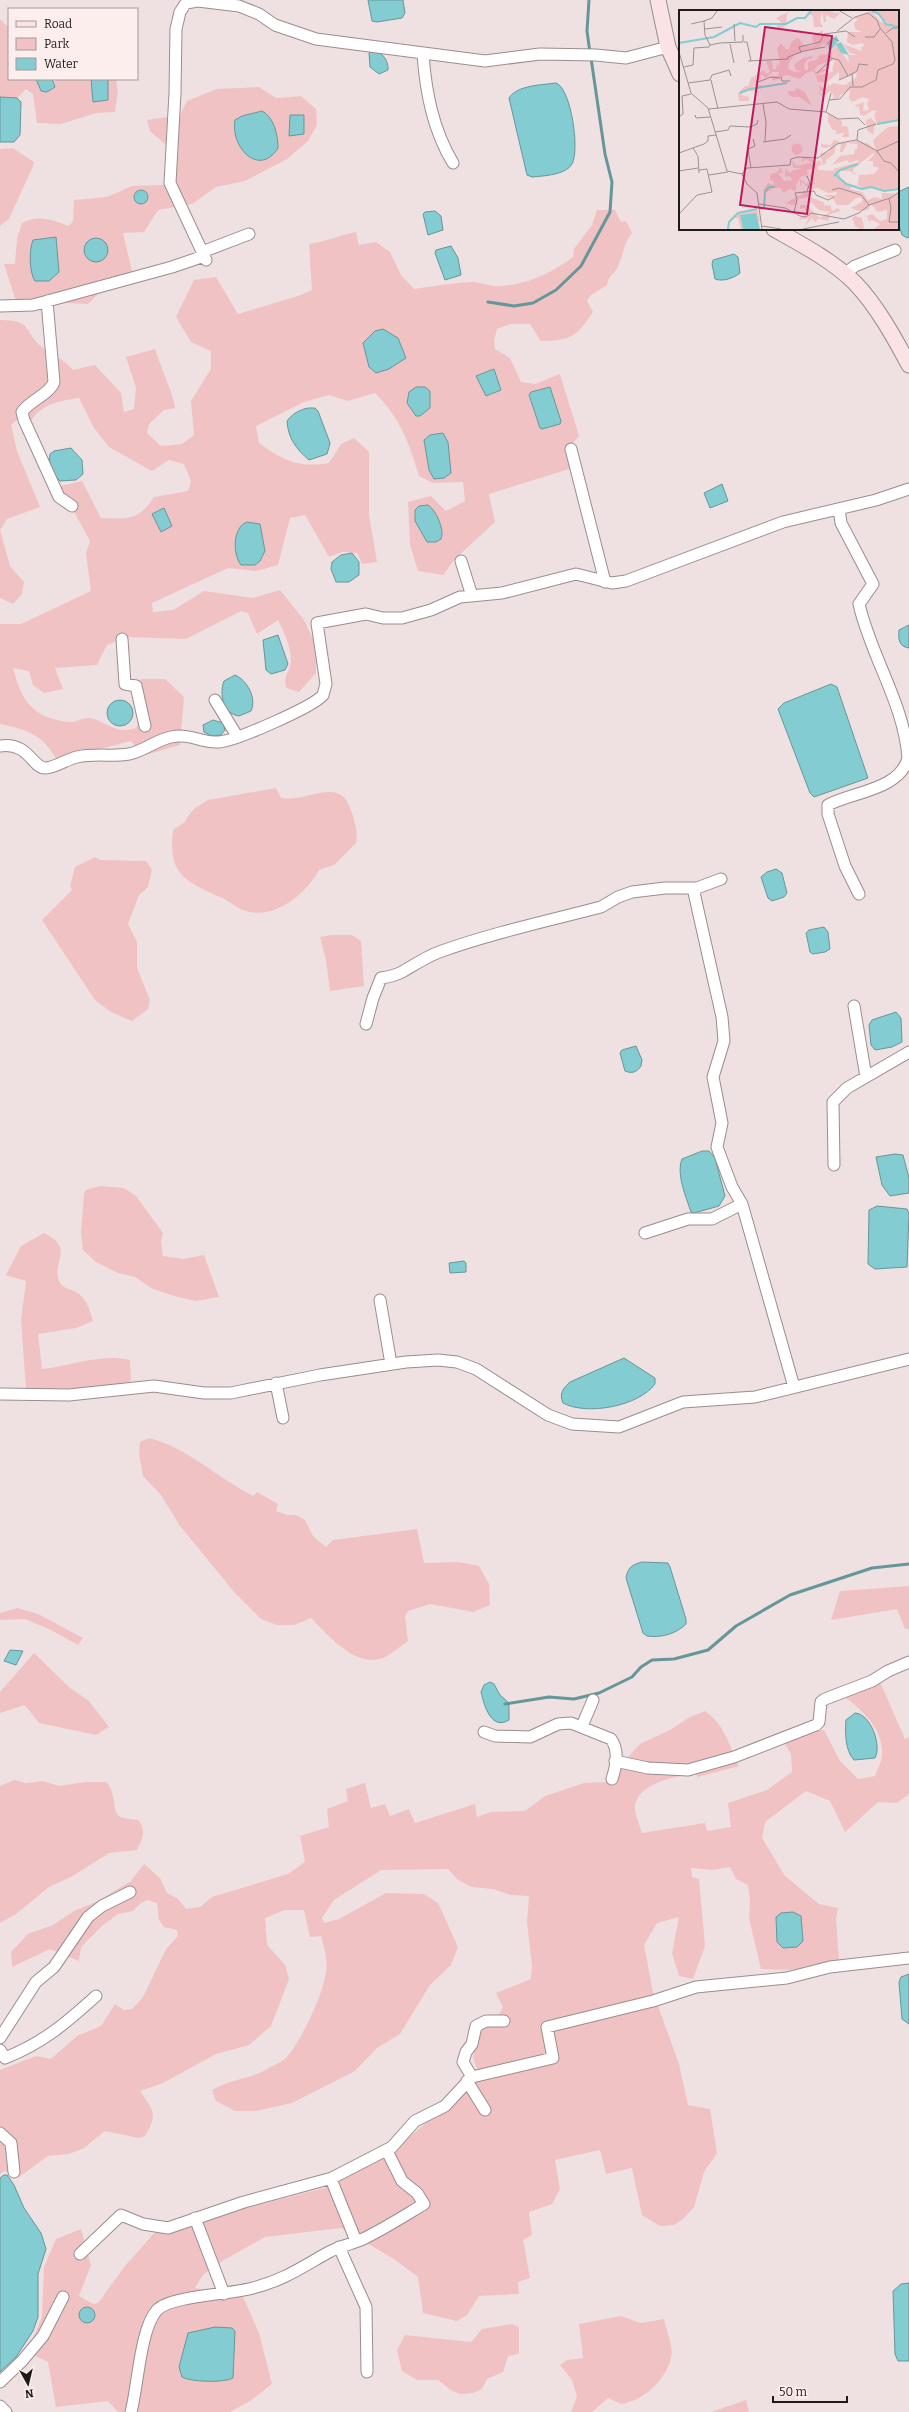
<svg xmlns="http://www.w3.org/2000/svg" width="909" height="2412" viewBox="0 0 909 2412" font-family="Bitter,serif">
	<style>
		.green { fill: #f1c2c4 }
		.water { fill: #83ccd1; stroke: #65979a }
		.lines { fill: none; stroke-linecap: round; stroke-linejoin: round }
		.stream { stroke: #65979a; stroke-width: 3 }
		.street-casing { stroke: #9a8d8d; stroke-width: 13 }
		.secondary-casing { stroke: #9a8d8d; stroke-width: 17 }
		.street { stroke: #fff; stroke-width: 11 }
		.secondary { stroke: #fbe3e5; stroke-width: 15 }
		.inset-river { fill: none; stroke: #83ccd1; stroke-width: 2 }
		.inset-road { fill: none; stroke: #9c9191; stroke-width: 1 }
		.view { fill: #c2185b; fill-opacity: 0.15; stroke: #c2185b; stroke-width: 2 }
		.inset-edge { fill: none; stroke: #1f1a1a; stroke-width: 2 }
	</style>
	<rect width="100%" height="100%" fill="#efe1e1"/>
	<path class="green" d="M0,19L9,28V79H53L54,82L56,79H116L118,92L115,112L96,113L61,124L37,123L33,94L26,89L17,98L0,97Z
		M259,87L276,98L301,96L316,109L317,125L308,141L287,159L245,181L216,187L192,204L158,210L144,232L123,233L132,271L111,281L88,304L66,303L36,308L15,298L4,264H15L17,239L22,223C38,214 53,220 69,226L73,221L74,200L107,197L132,186L165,185L168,158L166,145L150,131L147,120L180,115L187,101L217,89Z
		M13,148L34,162L33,166L9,219L0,226V149Z
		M597,210H615L621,222L626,221L632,233C623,244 624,254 618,266C615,274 609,274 607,285L591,295L587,301L593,312C577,336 571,341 541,341L530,324H510L497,329L494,341L495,349L510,358L521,382L535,384L560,374L579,436L573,443L579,466L489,494L495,522L454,560L443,575L418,571L410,545L408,502L431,496L446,511L465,501L463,482L433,483L419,476C409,442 400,418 375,393L348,401L329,395L304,402L256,426L259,443C283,461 299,468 329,463L341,444L354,438L369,452V515L377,562L362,564L357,553L343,552L329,557L305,515L290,518L278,565L256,571L228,568L152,603L153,612L173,610L204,591L253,598L280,590L304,620L316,645V673L299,692L286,688C283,674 290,673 291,661C291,647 284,632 278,620L257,634L248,613L241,611L186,639L127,637L107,645L97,665L55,668L63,689L44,693L33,685L29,671L13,668C22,701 31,717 68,722C75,723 83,717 90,718C109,722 114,735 136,728C145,708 137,698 141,679H165L184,697L180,745L142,756L131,741L57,760C42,734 28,730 0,724V624H21L91,591L86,553L90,541L60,486L82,481L101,518C128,519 138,521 154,497L188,491L191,481L184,464L169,460L152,471L109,447L94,428L79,398C58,401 42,404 30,422L18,419L11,425L17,451L40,507L7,519L0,530L10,566L24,582L22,594L13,604L0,598V320C34,320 24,333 42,347C54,356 62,358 73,370L95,365L121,393L124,412L134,409L136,388L126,357L155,349C159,363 175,398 175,408L164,410L149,424L147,433L161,446L182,444L194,435L191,401L211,369V351L191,342L176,317L194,280L216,277L238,314L298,296L312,290L309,244C326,242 340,235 356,232L359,245L376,242L390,252L401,275L414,289C434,286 453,283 472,282C481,282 490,287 500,286C526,285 552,273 573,257L574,249L592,225Z
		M276,788L281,798C311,802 341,774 352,813C355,823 358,833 356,843L334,865L319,870C306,894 275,920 245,911C237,908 232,903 224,899C188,882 167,877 173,830L185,822L188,816L195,808L208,800Z
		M95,857L100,860L146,861L152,870L148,887L139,895L128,924L137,942V968L150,1000L148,1009L132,1021L111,1012L95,1000L42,920L72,890L70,886L75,867Z
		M331,935H352L361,941L364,986L330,991L326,960L320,937Z
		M100,1186L124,1188L136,1196L163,1233L161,1242L163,1256L183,1259L204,1255L219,1297L196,1301L174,1296L153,1289L135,1277L118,1273L96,1262L83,1250L81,1233L84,1193L86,1190Z
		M44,1233C76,1249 51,1261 59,1281C63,1290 73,1289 79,1294C88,1301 90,1312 93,1321L76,1328L38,1334L42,1369C71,1366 100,1353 130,1360L131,1381L123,1384L43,1391L26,1389L21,1320L26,1281L6,1275L21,1246Z
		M149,1438C188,1448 218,1478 253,1496L257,1492L278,1504L276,1511L287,1515H296L305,1520L313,1536L326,1547L333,1540L417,1529L424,1563L459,1562L479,1566L489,1584L490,1605L473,1612L430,1604L408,1611L405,1616L408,1641C399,1647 389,1657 379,1659C354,1666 327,1634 311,1618L294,1625H277L261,1619L235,1593L180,1526L161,1495L143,1476L139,1454L140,1442Z
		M909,1586V1629H905L897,1609L831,1620L840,1591Z
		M17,1608L38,1614L83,1638L78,1645L51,1630L25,1619L0,1620V1613Z
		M34,1653L70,1688L89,1701L109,1727L96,1735L39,1723L25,1705L0,1713V1692Z
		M880,1682L905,1739L909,1737V1794L897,1803L878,1802L845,1832L830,1801L806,1791L765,1822L762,1838L785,1876L819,1904L838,1908L836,1918L839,1961L791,1970L761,1969L749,1918L750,1900L748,1885L736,1879L730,1867L712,1870L691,1868L692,1877L699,1879L705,1946L693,1979L679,1976L672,1953L679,1917L657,1923L644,1945L653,1992L679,2064L688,2105L710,2109L717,2153L704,2172L694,2207L683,2219L674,2225L660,2226L642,2215L632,2168L606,2174L600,2150L555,2160L560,2189L552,2204L529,2212L532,2235L523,2240L530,2278L518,2282L519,2294L479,2296L467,2315L457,2321L423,2313L418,2277L394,2259L341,2228L265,2237L224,2260L203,2275L195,2288L243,2297L259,2333L272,2384L250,2401L230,2412H118L108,2401L56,2407L48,2362L27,2352L42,2317L44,2267L56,2239L81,2229L91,2265L79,2296L93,2304L98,2303L125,2266L156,2231L332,2186L398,2147L468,2086L477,2069L473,2057L481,2030L495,2022L503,2007L496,1993L531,1979L532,1966L527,1922L529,1896L511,1895L493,1889L472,1887L458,1880L448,1869L381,1870L334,1900L322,1918L324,1923L339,1919L386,1893L424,1894L438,1903L458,1947L451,1965L430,1985L400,2034L377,2048L355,2071L292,2103L256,2111H235L216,2101L212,2090C230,2079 251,2079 269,2068C274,2065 282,2062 287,2057C302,2039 323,1995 326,1972C328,1960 324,1947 321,1936L310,1937L304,1910H285L265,1918L267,1945L285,1965L289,1979L271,2026L249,2045L216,2054L163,2083L140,2091C154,2111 158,2114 145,2136L139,2138L105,2131L84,2148L69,2154L48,2156L19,2177L4,2171L0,2174V2070L36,2056L51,2059L77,2036L101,2026L115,2004L124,2010L132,2009L143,1997L166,1949L178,1936L177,1930L164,1927L159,1920L157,1903L148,1900L141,1903L133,1911L118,1914L103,1925L81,1947L79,1961L50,1949L12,1967L11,1952L28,1934L53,1925L74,1911L96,1902L131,1881L144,1864L160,1878L167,1893L178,1899L186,1909L200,1907L212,1897L288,1874L305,1862L300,1836L329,1827L327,1809L348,1801L346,1789L365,1783L371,1808L385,1804L390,1816L409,1809L415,1823L475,1804L477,1817L491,1812L525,1811L545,1796L584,1783L610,1782L620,1766L640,1744L670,1730L688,1718L705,1711C725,1725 729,1745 739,1766L698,1777L695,1773C676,1777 639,1782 635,1806C634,1813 640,1825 642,1833L705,1823L707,1831L731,1827L728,1803L767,1790L792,1772L791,1754L783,1741L804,1733L824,1730L840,1761L858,1779L875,1776C877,1769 882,1762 882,1755C884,1730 862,1709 843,1696Z
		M14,1780L26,1783L43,1781L59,1786L86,1782H106C116,1792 113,1813 119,1816C124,1819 132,1819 138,1820C147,1831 142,1839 137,1850L109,1853L71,1877L49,1887L16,1914L0,1923V1786Z
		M621,2316L640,2323L664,2319C666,2331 674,2347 671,2358C666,2380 643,2401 621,2404L608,2398L592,2412H571L577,2396L572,2380L560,2365L567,2360L583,2358L579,2324Z
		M512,2324L519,2327V2354L508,2356L503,2372L487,2379L482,2389L473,2393L461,2394L452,2391L438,2380H417L402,2371L397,2350L405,2335L471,2342L482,2329Z
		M746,2400L749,2412H711Z"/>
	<path class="water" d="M368,0H403L405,13L402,18L377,22L372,21Z
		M373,51C382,51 389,61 388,70L379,74L370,67L369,53Z
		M36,79H52L55,87L47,92L41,91Z
		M91,79H108V100L93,102Z
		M556,83C571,88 580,150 572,164C566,175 543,176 532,177L527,175L509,98C517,85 542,85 556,83Z
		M0,97L17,98L21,102L20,135L14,142H0Z
		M262,111C274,117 278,135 278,148C259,178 230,147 235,120L242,116Z
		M290,115H304V134L289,136Z
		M909,187V237L907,238L902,235L898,222V192Z
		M134 197a7 7 0 1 1 14 0a7 7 0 1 1-14 0Z
		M435,211L441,216L443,230L428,235L423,214L425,212Z
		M56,237L59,272L49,281H35C29,272 29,250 33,240Z
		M84 250a12 12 0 1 1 24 0a12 12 0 1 1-24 0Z
		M451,246L458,258L461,275L445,280L435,253L436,250Z
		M734,254L738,257L740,273C734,278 723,282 715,279L712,264L713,260Z
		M383,329L398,338L406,358L389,369L376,373L369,367L363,343L375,331Z
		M494,369L501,390L486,396L476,376Z
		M416,387H425L430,391V408L420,416H416L407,403L409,392Z
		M550,387L561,421L560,424L542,429L540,428L529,395L531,392Z
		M308,408H315L318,411L330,443L327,454L309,460C296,449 288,438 287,421C292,414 299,410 308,408Z
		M443,433L448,442L451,473L444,478L434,479L429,470L424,440L430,435Z
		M71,448L82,460L83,474L76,480L60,481C53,475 48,464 50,454L54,451Z
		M722,484L728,501L710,508L704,493Z
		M428,505C436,510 445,530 441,539L436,542H427L415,521V510L419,506Z
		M164,508L172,526L161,532L152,514Z
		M247,522L260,524L265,551L260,561L255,565H241C232,553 233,527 247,522Z
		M352,553L359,562V575L349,582H336L331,569L332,562L341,555Z
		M909,625V648C899,647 898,639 899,630Z
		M278,635L288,664L285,670L271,674L266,670L263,640Z
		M235,675C247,680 257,698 251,711L239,716C223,714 219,694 224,681Z
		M831,684L837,687L868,778L814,797L810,793L778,709L784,703Z
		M107 713a13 13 0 1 1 26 0a13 13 0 1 1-26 0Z
		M213,720L223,723L225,730L221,735L212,736L204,732L203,725Z
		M776,869L782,873L787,893L784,897L772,901L768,898L761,877L767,872Z
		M824,927L828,932L830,949L825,952L813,954L810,952L806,933L809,930Z
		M896,1012L901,1018L902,1042L892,1047L875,1050L871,1045L869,1025L872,1020Z
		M636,1046L642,1060L641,1066C637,1072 632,1074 625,1071L620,1053L622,1050Z
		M702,1151H709L715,1158L725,1196L719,1206L694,1213L691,1212C686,1197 676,1174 682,1159Z
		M895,1154L903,1155L909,1178V1193L890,1196L882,1185L876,1157Z
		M877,1206L907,1209L909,1214L907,1267L875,1269L868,1264L869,1210Z
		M464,1261L466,1263V1272L450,1273L449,1263Z
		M624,1358L655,1378V1384C639,1406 587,1416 563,1403C559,1394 563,1388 570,1382Z
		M642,1562L668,1563L670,1567L686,1619V1624C676,1634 661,1638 647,1636L643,1633L626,1578C628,1567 632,1565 642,1562Z
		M10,1650L23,1651L16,1665L4,1661Z
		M490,1682L494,1684L500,1695L509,1703V1720C491,1731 484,1705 481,1692L484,1685Z
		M855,1713C871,1714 882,1746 875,1758L854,1760C845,1751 845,1732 846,1720Z
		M793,1912L801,1916L803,1941L797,1947L783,1948L777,1942L776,1917L781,1913Z
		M909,1974V2024L902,2019L899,1982L901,1977Z
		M4,2175H7L14,2185L24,2208L41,2233L46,2249L38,2274V2317L33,2331L16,2357L0,2372V2178Z
		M909,2283V2361H898L895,2354L893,2291L901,2284Z
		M79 2315a8 8 0 1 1 16 0a8 8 0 1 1-16 0Z
		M215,2327L232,2328L235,2331L233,2378C224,2383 191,2382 182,2377L179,2367L188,2333Z"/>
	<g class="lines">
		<path class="stream" d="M589,0L587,31L590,53
			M488,302L514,306L533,303L556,290L581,266L610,212L612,182L605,154L591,58
			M505,1704L549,1697L574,1699L599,1693L632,1677L641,1667L652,1660L674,1659L708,1650L736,1626L790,1595L872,1568L909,1564"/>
		<g class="street-casing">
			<path id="street" d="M423,55C426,93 433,130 453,163
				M202,252L249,234
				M206,260L170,183L175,93L176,29L180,12L186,3L198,1L239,6L259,14L275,25L316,39L485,61L540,54L596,55L626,58L668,47
				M844,274L855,266L895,250
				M47,301L54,382C49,395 30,400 22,412L24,420L59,497L72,506
				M0,306L33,305L172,267L204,256
				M571,449L605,582
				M839,509L841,523L873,584L859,604C871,657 904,703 908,758C900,790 852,792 828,805V814L845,866L859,894
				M461,561L472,596
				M122,639L125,684L136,686L145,726
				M215,700L237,736
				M0,746C30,742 32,769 46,768C57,767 67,759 77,757C95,753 113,757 129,754C144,751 156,740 171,737C190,733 201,743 219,742C235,741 313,707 323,695L326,684L317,623L366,614L383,618H402L431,610L460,597L502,593L576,574L612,583L626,581L783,522L876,500L909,489
				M693,888L722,1017L724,1041L713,1077L722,1123L717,1147L732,1187L742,1204L794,1387
				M854,1006L866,1077
				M366,1024L373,998L381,978C388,977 396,975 402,972C414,965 426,957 439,952C492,933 547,921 601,907L618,897L632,892L665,888H697L721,879
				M834,1165L833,1102L847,1088L909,1052
				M645,1233L688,1219H712L742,1204
				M380,1300L391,1364
				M276,1383L283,1418
				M0,1394L69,1395L154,1386L204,1393H231L320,1375L406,1362L438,1360L457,1362L476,1369L548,1415L572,1424L619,1427L683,1402L755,1397L909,1359
				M582,1726L593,1700
				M484,1732L495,1736L530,1737L558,1724L571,1723L611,1739C619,1750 616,1767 612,1779
				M615,1761L648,1768L688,1770L734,1757L816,1725L819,1722L821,1702L825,1699L872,1681L888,1671L909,1662
				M0,2038L36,1982L54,1967L88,1917L102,1906L130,1892
				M0,2050L5,2058C43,2043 66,2023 96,1996
				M472,2077L463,2062L466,2052L472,2044L476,2026L486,2021H504
				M467,2081L485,2110
				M0,2133L11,2143L14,2172
				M331,2179L356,2241
				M195,2218L224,2294
				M339,2247L366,2307L367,2372
				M80,2254L121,2215L143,2224L168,2228L244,2202L332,2178L392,2147L415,2121L445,2106L472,2077L553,2058L547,2027L653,2001L696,1987L787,1978L830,1967L909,1958
				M0,2382L22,2361L43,2336L63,2297
				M0,2406L6,2412
				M131,2412C138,2386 140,2329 157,2310C169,2296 233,2294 253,2288C284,2280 302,2267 329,2252C340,2246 352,2244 363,2239C384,2229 404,2216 424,2204L417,2193L402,2181L387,2151"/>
		</g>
		<g class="secondary-casing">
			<path id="secondary" d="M658,0L668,47L680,74
				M774,229C801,244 833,261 855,283C877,306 894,337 909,365"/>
		</g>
		<use href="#street" class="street"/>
		<use href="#secondary" class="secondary"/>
	</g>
	<g transform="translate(679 10)">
		<rect width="220" height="220" fill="#efe1e1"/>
		<path d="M111,1L108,4L107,16L98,19V15L103,13L97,8ZM133,1H150L157,3L162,2L155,9L147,5V12H145L143,1L141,11L144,17H135L134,6L130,4ZM192,1L202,12L211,15L194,1H220L219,111L196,115L194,125L188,120L187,110L192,108L198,114L195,105L198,101L194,100L185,106L181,104L180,97L175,96L185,92L184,101L190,100L188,94L190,89L184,87L173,92L170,88L171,80L161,85L160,88L153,89L155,86L151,81L146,85H142L139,82L145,85L147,80L143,82L139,75L144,78L149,77V74L152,76L153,73L166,75L177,68L178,63L160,70V62L148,72H139L137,66L155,61L153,59L156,50L139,55L135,60L137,62L143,59H148L147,61L137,65L134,61L127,63L121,69L108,65L94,71L92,66H99L100,62H94L87,68L82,64L81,71L80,67H77L78,74L84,76L83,78L74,76L77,81H65L62,85L70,87V91H60L59,83L66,76H69L72,68L85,60L87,64L91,62L87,51H93L94,59H97L98,51V56L101,54L98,38L102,33L107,39H110L113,31L119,28L126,36H132L137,34L134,32L133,26L144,20V24L149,26L151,30L147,39L145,33L140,38L127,40L115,45L110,53L109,59L116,62L123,61L117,60L115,55L124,48L133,46L134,48L129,49L125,55L126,60H129V52L139,49L140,45L151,44L157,34L170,53L169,45H178L171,43L164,34L183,41L182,37L185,36L184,33L173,35L168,32L169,22H183L176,19L175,13L179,9L174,8ZM118,78L126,82L133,96L120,87H113L109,84V81H115ZM149,104L163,111V116L169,117L170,127H163L165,123L156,124L158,121L153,119L149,112ZM220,116V180L217,178L206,180L192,177L183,180L173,176L171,179L183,182L189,190L196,187L203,189V183L220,184V219H195L201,214L193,210L190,212L188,206L193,204L201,211L208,209V200L199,202L192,194L189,200L180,201L172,198L183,192V187L177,188L169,195H158L153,187H148L145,185H157L158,182L149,183L139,178L131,180L123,172L121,177V169L117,175V181L110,179L105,183L101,178H95L87,182L84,180L89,173L95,175L94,170L91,171V164L97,163L102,157L104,163H99L105,171L114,170L110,166L106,167V159L112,163L114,160H117L123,158H114L113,150L117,156L131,153L134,154L127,149L123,152V147L133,149L136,153L141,150L143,155L139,156V160L156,161L154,159L180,152L179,150L170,153L168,150L153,155L161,146L175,144L176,139H179L178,134L168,133L164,142H161L162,133L179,131L190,134L197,141L194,131L197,127L209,117ZM194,143L196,144L189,151H194V156L200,158L195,164L180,165L179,175L184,178L168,173L161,167L160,161H171L175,164L178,163H174V159ZM136,158L131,166L132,172L127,174L120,168L125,165L129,168L128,160ZM155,130L162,132L157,134L155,144L147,150V154L144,155L141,143L151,142L149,141L153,136L147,138L142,137V134L152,135ZM112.5 139a5.5 5.5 0 1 1 11 0a5.5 5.5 0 1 1-11 0ZM125,181L130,182L129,187L118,189L119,194L113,195L106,193L122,185ZM131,187L144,192L146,195L143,196L151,195L153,201L159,198L162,201L151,204L149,211L141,209H138L137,213L133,208L125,217L130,208L121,210L120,208L129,203L125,198L121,199V195H127L141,208L151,202L140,200L133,193H129ZM78,198L81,211H79L76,203L61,205L64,219H62L59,208L54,207L55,205ZM176,206L183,208L185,218L182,219L176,216L173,208Z" fill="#f1c2c4" fill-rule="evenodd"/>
		<path d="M158,26L159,31L157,34L162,32L170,45L162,43L157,34L150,43L149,33L155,28L157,31L155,27ZM77,203L81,219H64L61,205Z" fill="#83ccd1"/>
		<path class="inset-river" d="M193,1L200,4L207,14L220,17M0,33L35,27L61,13L77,17L81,14H107L118,8H126L132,1M61,83L71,79L108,73M198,114L220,110M157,165L167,174L183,179L192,177L205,181L219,179M155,166L161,160L179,154M81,199L85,198L86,182L90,177H96M49,219L50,212L59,203L78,199"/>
		<path class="inset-road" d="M161,1L173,8M12,14L25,11M55,14L56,31M26,19L43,17M207,23L214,18H220M186,27H195L201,19M65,32H68L72,51M51,34L55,53M148,34L154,28L160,31M31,35L26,25L25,11L33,8L38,1M0,42L12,83L29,98L48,161L63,164L68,174L78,183L83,219M122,42L120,37L141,32L145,24L167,21L176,27M150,44L152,48L160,50L169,66L160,70M69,51L109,49V47L125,41L146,37M5,57L14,55L15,38L30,37L31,35L41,33L64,32V25M138,63L154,48M173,64L174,76M169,66L178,61L180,54L189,55M102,67L103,71H111M32,70L39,99M79,72L92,67L101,68M9,73L31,70L33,65L50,60L52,66M150,90L161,89L171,77H183L197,70L199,60L214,54L216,50L213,32L201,18L198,10L189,3L176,7L158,21M84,94L87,112L86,131M30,99L98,92L110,99L147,102L159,109L179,108L186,115M147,102L152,83M16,105L17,108L31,107M0,107L4,104L3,86L12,84M36,122L49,120L51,116L71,117L78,114L79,110M178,130L179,120L197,114M84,132L106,129L112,125M14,138L19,146L20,163M198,141L205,151L212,153L220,162M0,143L25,134L29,131V126L37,125M72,158L69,139L76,136L74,129M0,161L19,158M63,164L68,158L111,155L112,149L119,147L139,148L158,134L171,131L178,130L198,141L220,131M30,165L49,162M153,180L160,178L182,185L190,195L211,188L219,183L220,180M128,181L131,173L128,166M116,183L135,181L137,185L149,190L155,187M210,188L212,198L210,212H220M80,194L106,198L121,206L127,207L132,203L165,209L180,203L190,195M115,202L118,189L116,183M1,203L18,185L33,182L28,159L20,160M83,216L102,219M124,219L160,212"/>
		<path class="view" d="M86,17L153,26L128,204L61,195Z"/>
		<rect width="220" height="220" class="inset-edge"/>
	</g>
	<rect x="8" y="8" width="130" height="72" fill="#fdeeee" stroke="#a49999"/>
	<rect x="16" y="21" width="20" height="6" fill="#fbe3e5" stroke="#a49999"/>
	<text x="44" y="28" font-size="12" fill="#1f1a1a">Road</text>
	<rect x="16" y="38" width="20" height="12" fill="#f1c2c4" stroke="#a49999"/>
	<text x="44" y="48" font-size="12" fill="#1f1a1a">Park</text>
	<rect x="16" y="58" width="20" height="12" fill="#83ccd1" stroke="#a49999"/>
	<text x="44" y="68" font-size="12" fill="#1f1a1a">Water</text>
	<g transform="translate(28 2384) rotate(172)" stroke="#fdeeee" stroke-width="3" paint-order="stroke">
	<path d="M0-3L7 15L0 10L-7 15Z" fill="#1f1a1a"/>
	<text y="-6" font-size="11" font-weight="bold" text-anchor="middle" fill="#1f1a1a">N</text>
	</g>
	<path d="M773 2396v6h74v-6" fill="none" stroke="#1f1a1a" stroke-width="2"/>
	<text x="779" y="2396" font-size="12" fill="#1f1a1a" stroke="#fdeeee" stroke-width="3" paint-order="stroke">50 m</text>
</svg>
